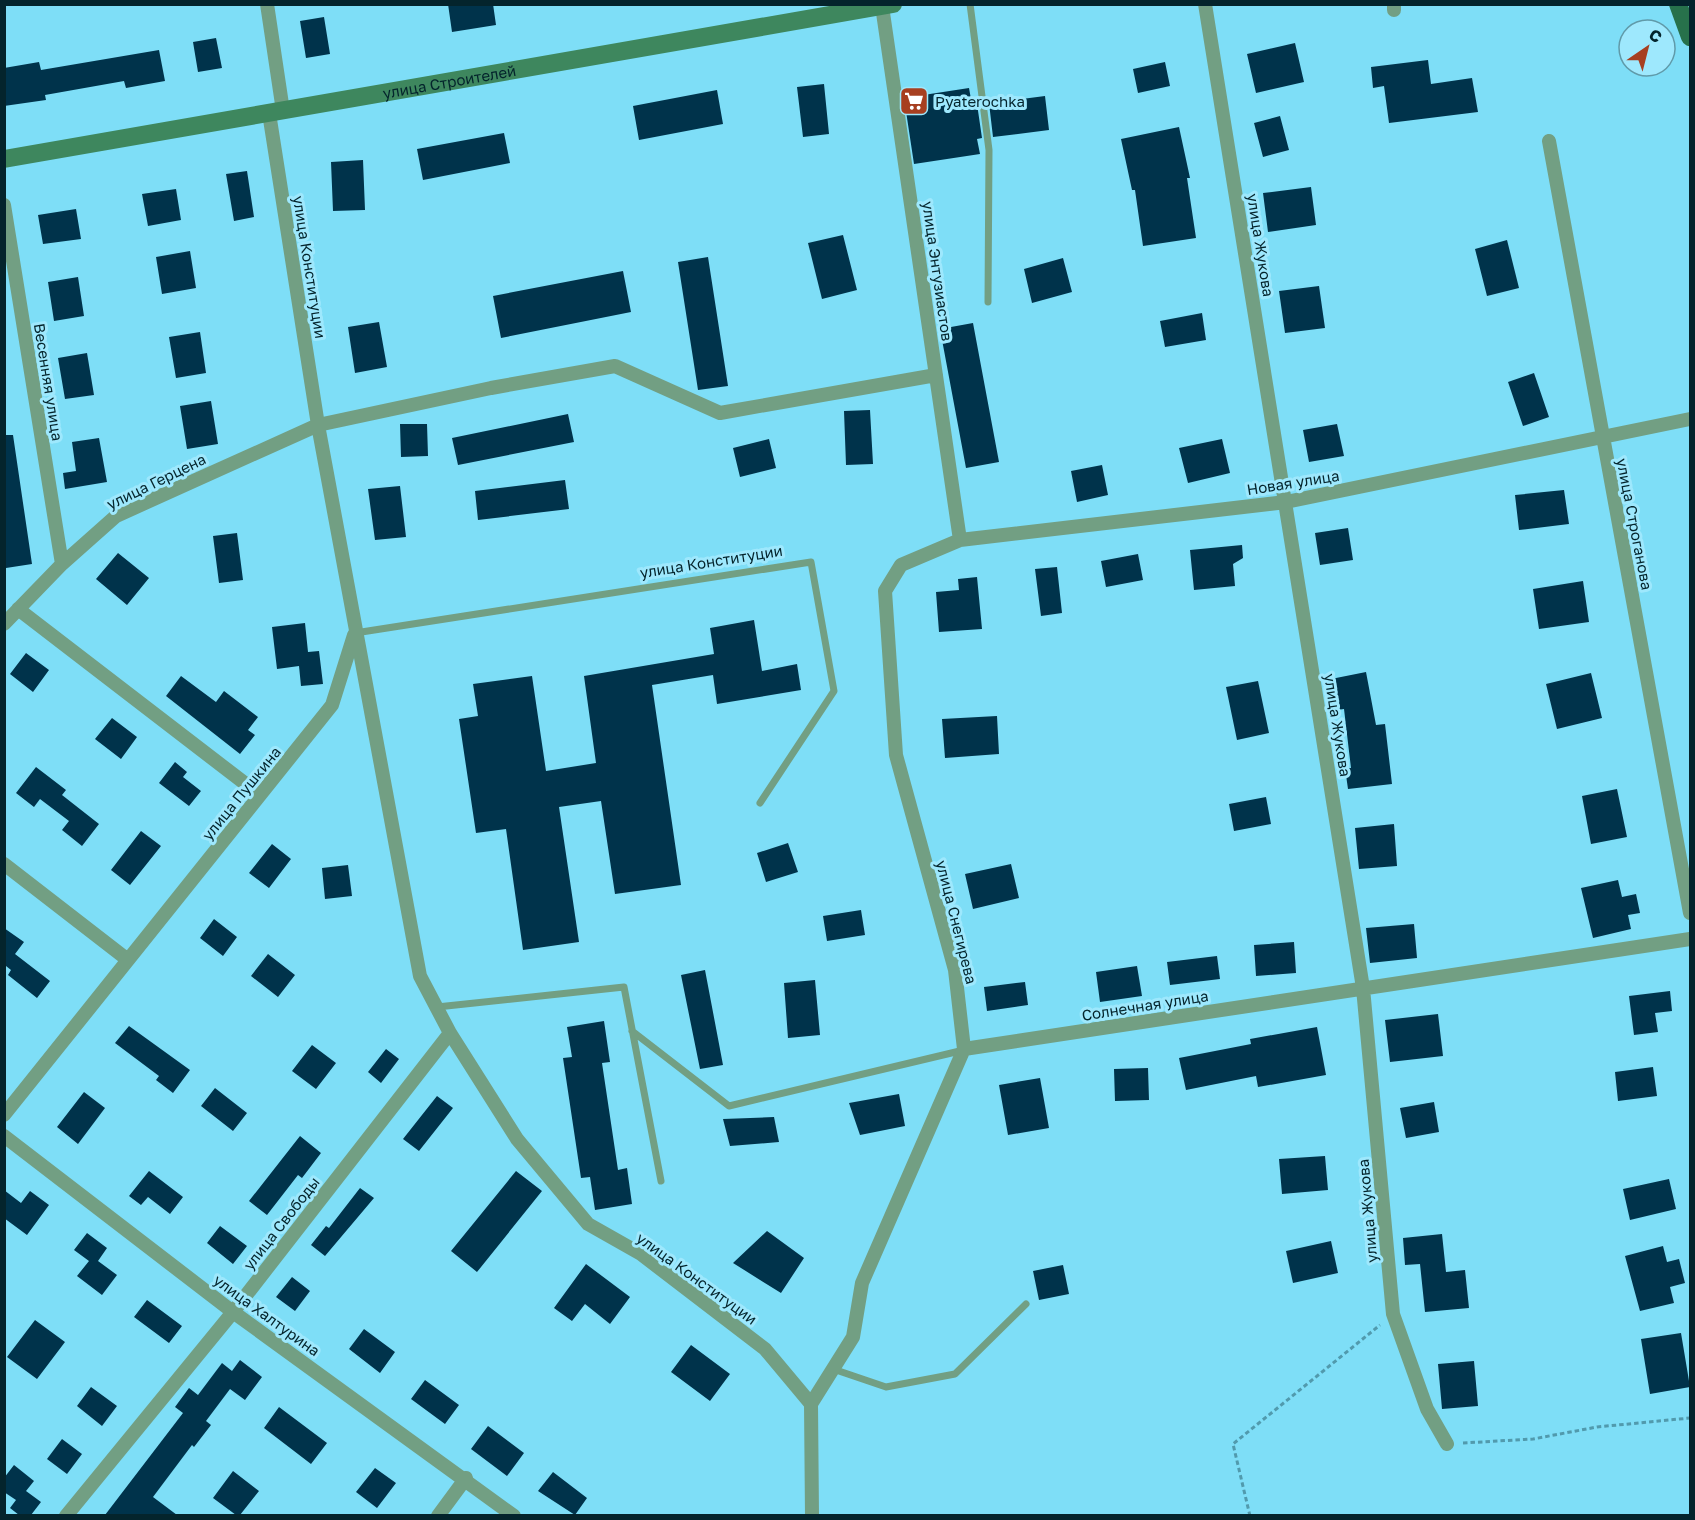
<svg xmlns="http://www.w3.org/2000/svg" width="1695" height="1520" viewBox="0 0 1695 1520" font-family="'Golos Text',sans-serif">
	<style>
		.building { fill: #00334b }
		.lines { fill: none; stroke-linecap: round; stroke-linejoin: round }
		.path { stroke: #519aad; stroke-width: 3; stroke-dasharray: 4.5 3; stroke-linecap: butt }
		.lane { stroke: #729f83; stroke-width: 7 }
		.street { stroke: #729f83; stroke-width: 14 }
		.secondary { stroke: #3e875e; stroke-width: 18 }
		.primary { stroke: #27714b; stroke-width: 18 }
		.labels { text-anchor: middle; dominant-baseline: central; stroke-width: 6; stroke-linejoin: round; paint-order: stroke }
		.street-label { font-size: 15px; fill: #04242c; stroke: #9ee8fd }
		.poi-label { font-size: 15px; fill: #04242c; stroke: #9ee8fd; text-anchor: start }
	</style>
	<rect width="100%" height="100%" fill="#7edef7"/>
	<path class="building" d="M448,4H493L496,25L452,32Z
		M324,17L330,54L306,58L300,21Z
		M216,38L222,68L198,72L193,42Z
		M1295,43L1304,82L1256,93L1247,54Z
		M159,50L165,81L126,88L124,81L45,95L46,100L4,106V68L39,62L41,70Z
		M1428,60L1431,84L1472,78L1478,112L1389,123L1384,86L1373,88L1371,67Z
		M1165,62L1170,86L1138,93L1133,69Z
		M824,84L829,134L803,137L797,87Z
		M969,88L972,105L977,104L982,138L977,139L980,154L914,164L904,98Z
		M717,90L723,124L639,140L633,106Z
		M1045,96L1049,130L993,137L989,103Z
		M1280,116L1289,150L1263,157L1254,123Z
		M1179,127L1190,178H1187L1196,238L1143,246L1135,190H1132L1121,139Z
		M504,133L510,163L423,180L417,149Z
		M363,160L365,210L333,211L331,162Z
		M247,171L254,217L234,221L226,174Z
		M1311,187L1316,225L1268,232L1263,193Z
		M176,189L181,220L148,226L142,194Z
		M76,209L81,239L43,244L38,215Z
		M843,235L857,290L822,299L808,243Z
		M1507,240L1519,288L1487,296L1475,249Z
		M190,251L196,288L162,294L156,257Z
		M708,257L728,386L698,390L678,262Z
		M1063,258L1072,292L1032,303L1024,269Z
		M623,271L631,312L501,338L493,296Z
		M78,277L84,316L54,321L48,282Z
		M1319,286L1325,328L1285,333L1279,291Z
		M1202,313L1206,340L1165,347L1160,321Z
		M379,322L387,367L355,373L348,327Z
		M973,323L999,462L966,468L940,329Z
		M200,332L206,373L176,378L169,337Z
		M87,353L94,395L65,399L58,358Z
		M1534,373L1549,417L1523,426L1508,382Z
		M211,401L218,444L187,449L180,406Z
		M870,410L873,464L846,465L844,411Z
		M568,414L574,442L458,465L452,438Z
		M400,424H427L428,456L401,457Z
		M1337,424L1344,456L1309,462L1303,430Z
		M4,435H13L32,564L6,568Z
		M99,438L107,482L65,489L63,473L76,471L72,442Z
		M769,439L776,468L740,477L733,448Z
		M1222,439L1230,473L1188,483L1179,448Z
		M1102,465L1108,495L1077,502L1071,471Z
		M565,480L569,509L478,520L475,491Z
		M400,486L406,537L375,540L368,489Z
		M1564,490L1569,524L1519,530L1515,495Z
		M1348,528L1353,560L1320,565L1315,533Z
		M237,533L243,580L219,583L213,536Z
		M1242,545L1243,558L1233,564L1235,586L1194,590L1190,550Z
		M118,553L149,578L127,605L96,579Z
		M1138,554L1143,580L1106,587L1101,561Z
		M1057,567L1062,613L1041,616L1035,569Z
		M977,577L982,629L939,632L936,592L959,590L958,579Z
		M1583,581L1589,622L1539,629L1533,589Z
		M754,620L762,671L797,664L801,690L717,704L713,675L652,685L681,885L615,894L601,801L559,807L579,942L523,950L506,829L476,833L459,719L478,716L473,684L532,676L546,771L596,763L584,676L714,654L710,628Z
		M305,623L308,652L319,651L323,684L301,686L299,666L277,669L272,627Z
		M26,653L49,670L33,692L10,674Z
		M1366,672L1376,725L1385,724L1392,784L1348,789L1345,768H1351L1344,709L1337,710L1331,679Z
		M1591,673L1602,718L1557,729L1546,684Z
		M181,676L216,702L224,691L258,717L248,730L255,735L240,754L166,696Z
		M1258,681L1269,733L1237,740L1226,687Z
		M997,716L999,754L945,758L942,719Z
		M112,718L137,737L121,759L95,739Z
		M175,762L187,772L183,777L201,791L189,806L159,783Z
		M36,767L66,790L62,795L99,824L82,846L62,830L69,821L40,799L34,807L16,793Z
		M1617,789L1627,837L1591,844L1582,796Z
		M1266,797L1271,824L1234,831L1229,804Z
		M1394,824L1397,866L1359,869L1355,828Z
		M141,831L161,846L130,885L111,870Z
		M788,843L798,872L766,882L757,853Z
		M272,844L291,859L269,888L249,873Z
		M1011,864L1019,898L973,909L965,874Z
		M348,865L352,896L325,899L322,868Z
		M1618,880L1622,897L1636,894L1640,913L1628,915L1631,929L1593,938L1581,888Z
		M861,910L865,935L827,941L823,916Z
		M214,919L237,937L223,956L200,938Z
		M1414,924L1417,958L1370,963L1366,928Z
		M4,928L24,942L15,954L50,981L37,998L8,975L11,970L6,966L4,968Z
		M1294,942L1296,973L1256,976L1254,945Z
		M268,954L295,975L278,997L251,976Z
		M1217,956L1220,979L1170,985L1167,962Z
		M1137,966L1142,996L1100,1002L1096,972Z
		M705,970L723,1065L700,1069L681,975Z
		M815,980L820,1035L788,1038L784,983Z
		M1025,982L1028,1005L987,1011L984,987Z
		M1670,991L1672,1011L1655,1013L1658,1032L1634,1035L1629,996Z
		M1438,1014L1443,1056L1390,1062L1385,1020Z
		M604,1021L610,1062L602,1063L618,1170L627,1168L632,1204L595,1210L590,1177L581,1178L563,1058L572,1057L567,1027Z
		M129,1026L190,1070L173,1093L156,1080L159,1076L115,1043Z
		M1317,1027L1326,1075L1258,1087L1256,1076L1186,1090L1179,1058L1251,1044L1250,1039Z
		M312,1045L336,1063L316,1089L292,1071Z
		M386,1049L399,1059L381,1083L368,1072Z
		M1653,1067L1657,1096L1618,1101L1615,1072Z
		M1148,1068L1149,1100L1115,1101L1114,1069Z
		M1040,1078L1049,1128L1008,1135L999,1085Z
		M215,1088L247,1113L233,1131L201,1106Z
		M84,1092L105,1108L78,1144L57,1127Z
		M899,1094L905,1126L860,1135L849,1103Z
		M437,1096L453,1108L419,1151L403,1139Z
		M1434,1102L1439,1132L1406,1138L1400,1108Z
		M774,1117L779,1142L730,1146L723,1119Z
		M300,1136L321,1153L302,1178L298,1175L267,1215L249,1201Z
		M1325,1156L1328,1190L1282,1194L1279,1159Z
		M149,1171L183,1197L170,1214L148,1197L141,1205L129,1196Z
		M516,1171L542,1191L477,1272L451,1251Z
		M1669,1179L1676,1209L1630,1220L1623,1189Z
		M360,1188L374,1198L325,1256L311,1245L326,1226L329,1228Z
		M4,1190L21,1203L30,1191L49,1205L27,1235L4,1218Z
		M220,1226L247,1246L233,1264L207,1243Z
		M767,1231L804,1258L781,1293L733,1263Z
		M87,1233L107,1248L98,1261L117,1275L102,1295L77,1276L89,1261L74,1250Z
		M1442,1234L1446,1272L1465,1270L1469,1308L1425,1312L1420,1264L1405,1265L1403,1238Z
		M1331,1241L1338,1273L1293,1283L1286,1251Z
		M1663,1246L1667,1262L1679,1259L1685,1283L1670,1287L1674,1303L1640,1311L1625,1256Z
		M586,1264L630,1297L610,1324L585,1304L572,1321L554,1308Z
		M1063,1265L1069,1294L1039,1300L1033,1271Z
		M292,1277L310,1291L295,1311L276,1297Z
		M147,1300L182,1326L169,1343L134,1317Z
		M35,1320L65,1342L37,1379L7,1357Z
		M364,1329L395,1352L380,1373L349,1349Z
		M1681,1333L1690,1387L1650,1394L1641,1339Z
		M691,1345L730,1374L710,1401L671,1372Z
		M240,1360L262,1377L245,1400L230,1389L206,1421L211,1425L194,1447L192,1445L153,1497L177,1515H105L183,1413L175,1407L189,1388L198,1395L222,1363L232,1371Z
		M1474,1361L1478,1406L1442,1409L1438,1364Z
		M425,1380L459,1405L445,1424L411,1399Z
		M91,1387L117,1406L102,1426L77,1406Z
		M279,1407L327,1443L311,1464L264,1428Z
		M488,1426L524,1453L507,1476L471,1449Z
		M62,1439L82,1454L67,1474L47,1459Z
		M14,1465L34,1481L26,1491L41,1502L31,1515H19L10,1508L16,1500L4,1492V1478Z
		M375,1468L396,1483L377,1508L356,1492Z
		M233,1471L259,1491L240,1515H236L213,1498Z
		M553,1472L587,1498L575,1515L538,1491Z"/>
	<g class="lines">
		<path class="path" d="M1463,1443L1533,1439L1597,1427L1690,1418
			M1250,1516L1233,1444L1380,1325"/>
		<path class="lane" d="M970,4L989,150L988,302
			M355,633L811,562L834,691L760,803
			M437,1007L624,987L661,1181
			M632,1031L729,1106L964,1050
			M833,1369L886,1387L955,1374L1026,1304"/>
		<path class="street" d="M267,4L283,111
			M1205,4L1363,988L1393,1314L1427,1409L1447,1444
			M1394,4V10
			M882,6L960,540
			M269,113L318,425L420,976L450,1033L517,1139L588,1224L641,1254L765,1349L811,1404
			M1549,141L1690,913
			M4,205L62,564
			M18,609L260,795
			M4,624L62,564L116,516L318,425L491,388L615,366L720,413L936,375
			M4,864L128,960
			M964,1049L1690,939
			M4,1115L332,705L354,635
			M4,1136L233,1312L514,1516
			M811,1404L853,1337L862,1283L964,1049L955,970L896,755L885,591L901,565L960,540L1286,502L1690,419
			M811,1404L812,1516
			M66,1516L233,1312L450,1033
			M438,1516L466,1478"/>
		<path class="secondary" id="s1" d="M4,159L893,4"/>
		<path class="primary" d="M1678,4L1690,37"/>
	</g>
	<defs>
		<g id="supermarket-square" transform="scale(1.5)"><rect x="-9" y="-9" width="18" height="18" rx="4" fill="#a73f20" stroke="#9ee8fd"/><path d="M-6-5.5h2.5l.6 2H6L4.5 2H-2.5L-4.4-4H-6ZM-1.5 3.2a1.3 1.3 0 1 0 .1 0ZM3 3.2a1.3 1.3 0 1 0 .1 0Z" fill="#fff"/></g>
	</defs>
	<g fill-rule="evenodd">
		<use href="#supermarket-square" x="914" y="101"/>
	</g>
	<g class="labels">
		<g class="street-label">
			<text stroke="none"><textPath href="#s1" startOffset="452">улица Строителей</textPath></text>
			<text transform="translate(1261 245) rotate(81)">улица Жукова</text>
			<text transform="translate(310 267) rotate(81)">улица Конституции</text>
			<text transform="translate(938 271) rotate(82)">улица Энтузиастов</text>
			<text transform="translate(49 382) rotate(81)">Весенняя улица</text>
			<text transform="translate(156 481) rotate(-26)">улица Герцена</text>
			<text transform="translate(1293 482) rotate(-9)">Новая улица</text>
			<text transform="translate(1635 524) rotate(79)">улица Строганова</text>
			<text transform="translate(711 561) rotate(-9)">улица Конституции</text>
			<text transform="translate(1338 725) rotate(81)">улица Жукова</text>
			<text transform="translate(241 793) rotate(-51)">улица Пушкина</text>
			<text transform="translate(957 922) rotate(76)">улица Снегирева</text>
			<text transform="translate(1145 1005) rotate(-9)">Солнечная улица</text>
			<text transform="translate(1367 1211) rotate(-95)">улица Жукова</text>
			<text transform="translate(281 1223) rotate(-52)">улица Свободы</text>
			<text transform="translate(697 1278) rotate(36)">улица Конституции</text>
			<text transform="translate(267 1315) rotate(36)">улица Халтурина</text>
		</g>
		<g class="poi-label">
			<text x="935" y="101">Pyaterochka</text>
		</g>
	</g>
	<rect width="1695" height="1520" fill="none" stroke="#04242c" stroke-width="12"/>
	<g transform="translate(1647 48) rotate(35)"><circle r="28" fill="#9ee8fd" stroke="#609aa9" stroke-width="1.5"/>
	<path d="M0-4.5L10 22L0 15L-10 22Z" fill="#a73f20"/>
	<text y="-9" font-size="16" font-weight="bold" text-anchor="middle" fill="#04242c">С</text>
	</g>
</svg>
